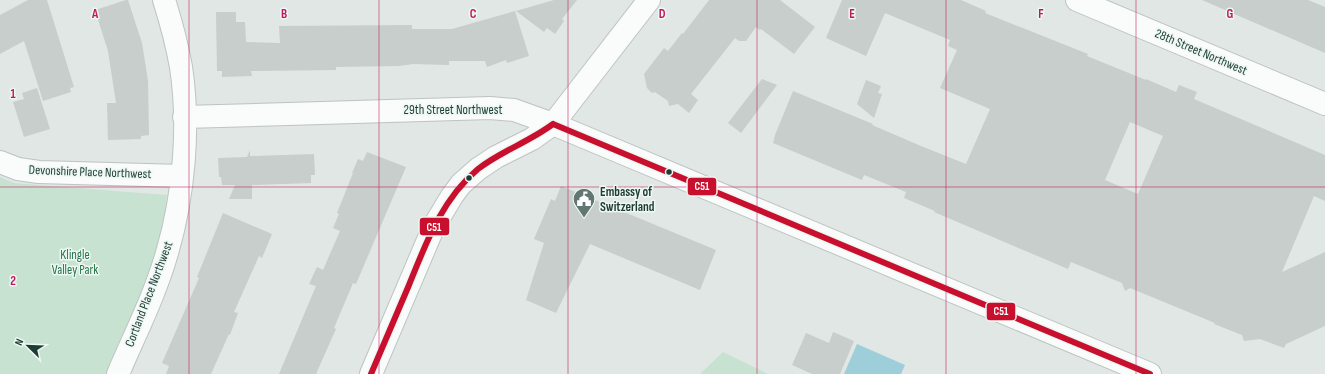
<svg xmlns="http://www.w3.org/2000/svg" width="1325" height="374" viewBox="0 0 1325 374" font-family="'Sofia Sans Condensed',sans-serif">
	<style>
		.green { fill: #c8e2d1 }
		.water { fill: #9dceda }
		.building { fill: #c7cecb; fill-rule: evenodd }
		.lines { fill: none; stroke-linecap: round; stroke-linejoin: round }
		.minor-casing { stroke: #bdc4c1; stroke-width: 24 }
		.minor { stroke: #fafbfb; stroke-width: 22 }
		.bus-1-casing { stroke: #edf7f3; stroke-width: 9 }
		.bus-1 { stroke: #c8102e; stroke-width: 6 }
		.grid { fill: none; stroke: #c2185b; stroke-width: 1; stroke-opacity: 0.55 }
		.bus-dot { fill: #1e3b34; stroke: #edf7f3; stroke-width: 1.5 }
		.labels { text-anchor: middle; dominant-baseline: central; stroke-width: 3; stroke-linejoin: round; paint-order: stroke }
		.street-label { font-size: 13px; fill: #1e3b34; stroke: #edf7f3 }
		.poi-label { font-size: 13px; font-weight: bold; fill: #1e3b34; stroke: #edf7f3; text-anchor: start }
		.park-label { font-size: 13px; fill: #257448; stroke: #edf7f3 }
		.grid-label { font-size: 13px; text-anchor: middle; font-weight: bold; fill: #c2185b; stroke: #edf7f3; stroke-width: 3; stroke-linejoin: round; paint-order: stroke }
		.line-badge { stroke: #edf7f3; stroke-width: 1.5 }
		.badge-label { font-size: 11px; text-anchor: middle; font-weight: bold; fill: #fff }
	</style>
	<rect width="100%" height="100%" fill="#e0e7e4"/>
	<path class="green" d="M0,177L14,183L167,195L161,245L109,374H0Z
		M723,352L768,374H700Z"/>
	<path class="water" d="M857,344L905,365L901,374H844Z"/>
	<path class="building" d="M28,0H47L74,87L70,88L71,92L43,101L24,41L0,54V15Z
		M126,0H128L142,43L146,68L148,81L149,135L141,136V139L108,140L107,103H116L108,51L95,10Z
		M554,0H577L562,19L564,21L555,34L547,28L544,32L516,11Z
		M709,0H780L815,27L794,54L761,29L760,30L756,27L746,41H739L735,38L691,94L698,100L689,113L678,104L669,106L668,101L655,92L652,93L647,88L644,74L664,48L668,51L682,33L683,34Z
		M842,0H961L986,11L985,13L1088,54L1087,56L1146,80V79L1176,92L1179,85L1197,92L1194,99L1325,155V201L1314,196L1282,272L1325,252V326L1286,344L1284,348L1260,339L1244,341L1242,335L1214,324L1215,323L1130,288L1125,291L1122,283L1071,262L1068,269L934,212L935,211L904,198L906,192L864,175L862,180L773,143L775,135L793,91L873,124L872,125L921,146L966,164L990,109L940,88L957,50L948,46L950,40L885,13L866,56L826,38ZM1130,122L1163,136L1138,194L1105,180Z
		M1202,0H1308L1325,7V53Z
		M515,11L529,56L507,63L506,60L487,67L485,61H449V65L413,64L399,66L336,67V70L251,71L252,76L222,77V71H217L216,12H236V22H245L246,42L280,43L279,26L412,25V29H452Z
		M762,79L777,85L741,133L728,123Z
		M866,80L881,86L878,93L882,94L874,118L857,104Z
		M37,88L50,129L24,137L13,102L24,99L22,93Z
		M250,150V156L314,154L315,175H311V183L252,185V199H229L235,185H222L221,177H219L218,158L247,157Z
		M367,152L406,167L356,284L353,283L334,328L336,329L316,374H279L316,286L309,284L317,267L323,270L340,231L333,228L339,214L337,213L353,173H352L358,159L363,161Z
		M561,186L716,250L700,290L590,244L556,313L526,300L544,243L534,239L551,199L555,201Z
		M223,213L272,234L262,258L259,256L234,312L238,313L230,335L229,334L211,374H166L169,366L162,363L199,278L197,277Z
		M833,332L854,341L840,374H812L792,365L806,333L829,343Z"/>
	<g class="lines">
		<g class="minor-casing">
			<path id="minor" d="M1077,0L1325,104
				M184,117L490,108L514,110L553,124L1150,374
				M0,162L18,169L39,172L182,176
				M118,374C135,334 155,295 167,253C184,195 190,127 181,67C177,45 171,22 164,0
				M371,374L434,226L452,196L461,184L478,169L496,157L532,139L553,124L649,0"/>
		</g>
		<use href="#minor" class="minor"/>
		<g class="bus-1-casing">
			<path id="bus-1" d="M553,124L1150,374
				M371,374C384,344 396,315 409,285C426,243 442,199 478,169C501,151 529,142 553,124"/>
		</g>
		<use href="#bus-1" class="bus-1"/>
	</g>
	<path class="grid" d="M189,0V374M379,0V374M568,0V374M757,0V374M946,0V374M1136,0V374M0,187H1325"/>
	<defs>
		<g id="civic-pin" transform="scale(1.15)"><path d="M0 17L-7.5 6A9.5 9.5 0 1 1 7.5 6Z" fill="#627772" stroke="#edf7f3"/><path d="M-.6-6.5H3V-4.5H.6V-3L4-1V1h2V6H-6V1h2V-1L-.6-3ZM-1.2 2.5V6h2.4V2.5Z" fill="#fff"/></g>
	</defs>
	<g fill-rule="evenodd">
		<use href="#civic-pin" x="584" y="199"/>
	</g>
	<g class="bus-dot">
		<circle cx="669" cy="172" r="3.5"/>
		<circle cx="469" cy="178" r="3.5"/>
	</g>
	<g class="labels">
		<g class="street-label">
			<text transform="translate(1201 52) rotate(23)">28th Street Northwest</text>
			<text x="453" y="110">29th Street Northwest</text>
			<text transform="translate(90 172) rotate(2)">Devonshire Place Northwest</text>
			<text transform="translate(149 294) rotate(-69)">Cortland Place Northwest</text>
		</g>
		<g class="poi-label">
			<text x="600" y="192">Embassy of<tspan x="600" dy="15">Switzerland</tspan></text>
		</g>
		<g class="park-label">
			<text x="75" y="255">Klingle<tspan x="75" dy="15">Valley Park</tspan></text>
		</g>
	</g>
	<g class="grid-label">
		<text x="95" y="18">A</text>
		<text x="284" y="18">B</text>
		<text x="473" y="18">C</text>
		<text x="662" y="18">D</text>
		<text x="852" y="18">E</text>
		<text x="1041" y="18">F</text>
		<text x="1230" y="18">G</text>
		<text x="13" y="98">1</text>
		<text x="13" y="285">2</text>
	</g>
	<g class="line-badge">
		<rect x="687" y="177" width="30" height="19" rx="4" fill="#c8102e"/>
		<rect x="419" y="217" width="31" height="19" rx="4" fill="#c8102e"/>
		<rect x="986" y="302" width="30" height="19" rx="4" fill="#c8102e"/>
	</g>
	<g class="badge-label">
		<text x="702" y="190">C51</text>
		<text x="434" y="231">C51</text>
		<text x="1001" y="315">C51</text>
	</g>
	<g transform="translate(28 346) rotate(293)" stroke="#edf7f3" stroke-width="3" paint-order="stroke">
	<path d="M0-3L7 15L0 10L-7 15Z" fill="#1e3b34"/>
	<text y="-6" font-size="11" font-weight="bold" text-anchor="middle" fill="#1e3b34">N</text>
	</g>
</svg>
